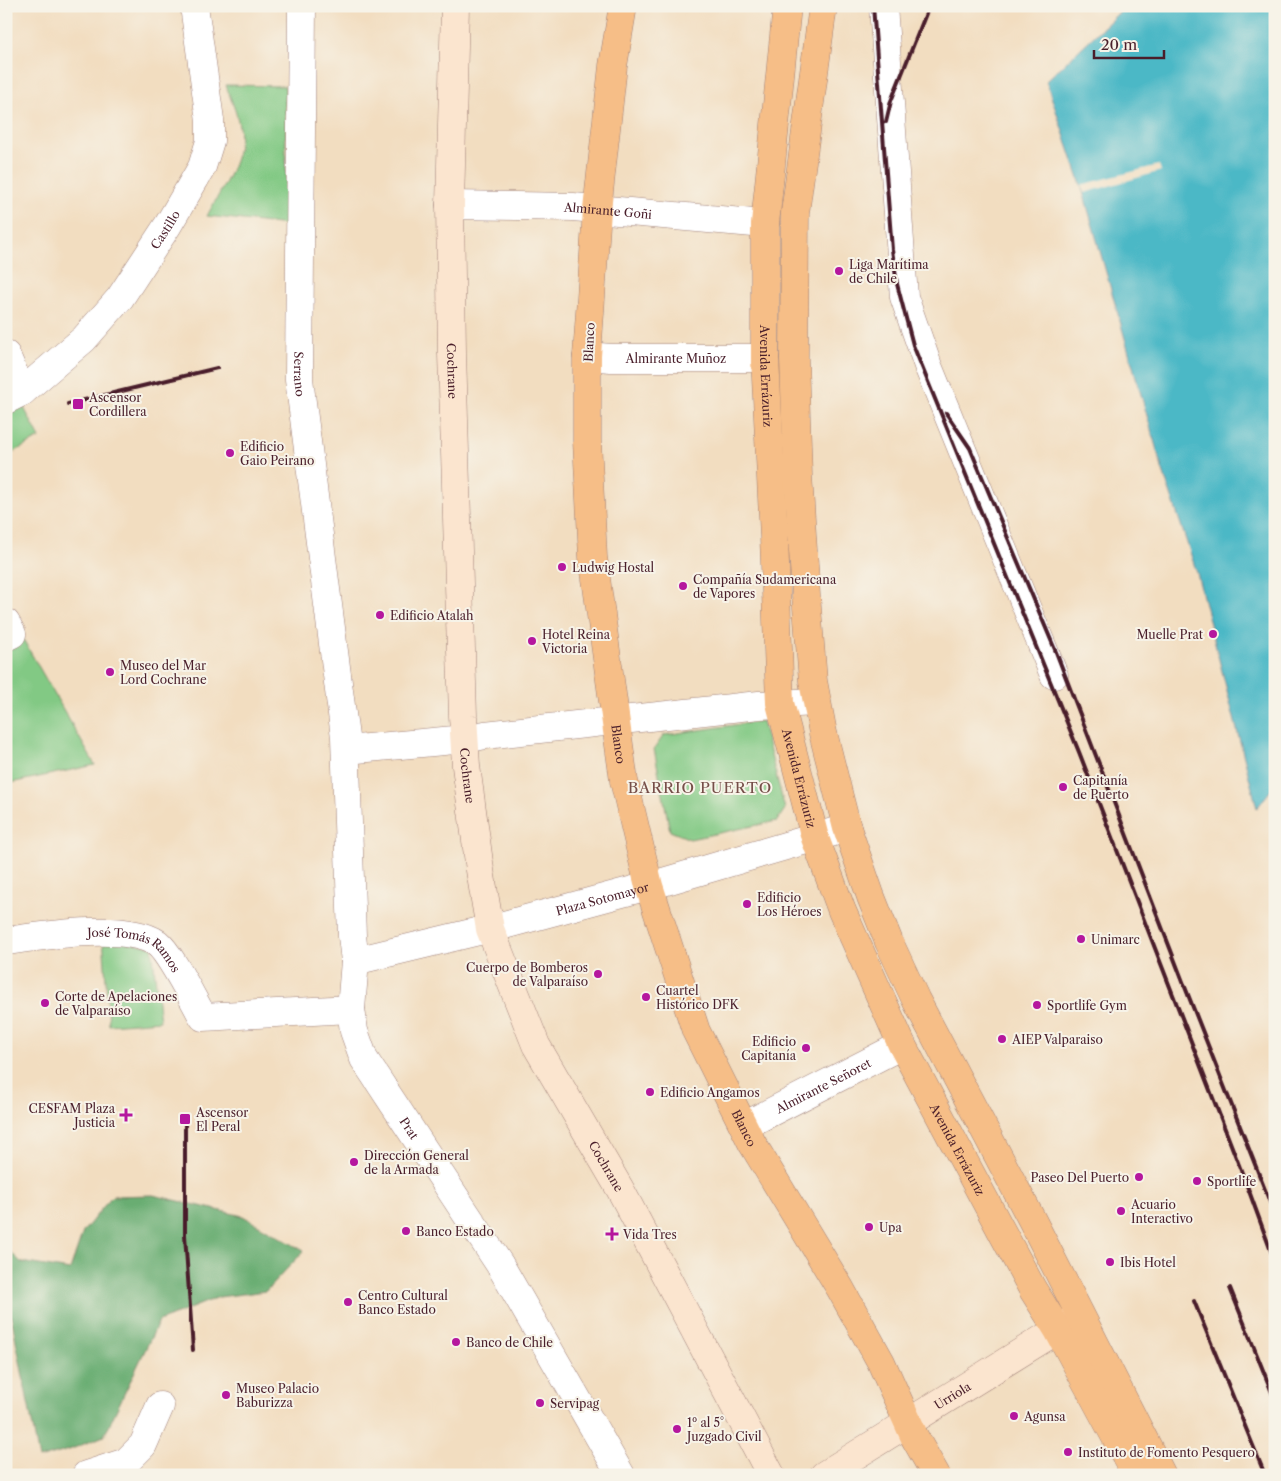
<svg xmlns="http://www.w3.org/2000/svg" width="1281" height="1481" viewBox="0 0 1281 1481" font-family="'Libre Caslon Text',serif">
	<style>
		.green { fill: #82c984; stroke: #667458 }
		.forest { fill: #69ad72; stroke: #5a664e }
		.water { fill: #4bb8c6; stroke: #4a6c78 }
		.pier { fill: #f2ddc0 }
		.lines { fill: none; stroke-linecap: round; stroke-linejoin: round }
		.minor-casing { stroke: #9e7e76; stroke-width: 29 }
		.tertiary-casing { stroke: #9e7e76; stroke-width: 29 }
		.secondary-casing { stroke: #9e7e76; stroke-width: 29 }
		.primary-casing { stroke: #9e7e76; stroke-width: 29 }
		.minor { stroke: #fff; stroke-width: 28 }
		.tertiary { stroke: #fff; stroke-width: 28 }
		.secondary { stroke: #fbe5cf; stroke-width: 28 }
		.primary { stroke: #f6be87; stroke-width: 28 }
		.rail { stroke: #4a1f2b; stroke-width: 4 }
		.poi-dot { fill: #b5179e; stroke: #f7f3e8; stroke-width: 2 }
		.labels { text-anchor: middle; dominant-baseline: central; stroke-width: 4; stroke-linejoin: round; paint-order: stroke }
		.street-label { font-size: 12px; fill: #4a1f2b; stroke: #f7f3e8 }
		.poi-label { font-size: 12px; fill: #4a1f2b; stroke: #f7f3e8; text-anchor: start }
		.quarter-label { font-size: 15px; letter-spacing: 1px; fill: #764e49; stroke: #f7f3e8 }
	</style>
	<rect width="100%" height="100%" fill="#f7f3e8"/>
	<filter id="ink" filterUnits="userSpaceOnUse"><feTurbulence type="fractalNoise" baseFrequency=".02" numOctaves="2"/><feDisplacementMap in="SourceGraphic" scale="10" xChannelSelector="R" yChannelSelector="G"/><feConvolveMatrix kernelMatrix="1 2 1 2 8 2 1 2 1" color-interpolation-filters="sRGB"/></filter>
	<filter id="wash" filterUnits="userSpaceOnUse"><feTurbulence type="fractalNoise" baseFrequency=".0096" numOctaves="4" result="noise"/><feDisplacementMap in="SourceGraphic" scale="20" xChannelSelector="R" yChannelSelector="G"/><feGaussianBlur stdDeviation="1.12" result="paint"/><feColorMatrix in="noise" values="0 0 0 0 0 0 0 0 0 0 0 0 0 0 0 0 0 1.4 0 .05"/><feComposite in="paint" operator="in"/></filter>
	<g filter="url(#wash)">
		<rect width="100%" height="100%" fill="#f2ddc0"/>
		<path class="green" d="M226,85L285,86L287,225L207,216C221,189 244,159 239,126C237,112 230,98 226,85Z
			M6,374L40,438L6,456Z
			M20,634L95,765L6,784V642Z
			M762,721L785,809L777,821L690,839L670,831L654,749L664,735Z
			M103,937L152,947L160,1021L109,1025Z"/>
		<path class="forest" d="M153,1195L243,1216L304,1251L266,1291L219,1297L159,1321L104,1436L69,1450L39,1459L11,1315H6V1248L21,1262L70,1270L83,1232L112,1196Z"/>
		<path class="water" d="M1126,6H1275V785L1257,808L1197,573L1162,468L1082,188L1046,81Z"/>
		<path class="pier" d="M1159,165L1161,171L1084,193L1081,185Z"/>
	</g>
	<g filter="url(#ink)">
		<g class="lines">
			<g class="minor-casing">
				<g id="minor">
					<path d="M883,6L904,297L928,366L1054,675"/>
					<path id="s1" d="M450,205L573,207L765,224"/>
					<path d="M6,355L22,392"/>
					<path id="s2" d="M587,356L611,358H765"/>
					<path id="s3" d="M6,400L22,392L84,339L120,298L168,225L202,167L210,141V120L194,6"/>
					<path d="M6,623L12,634L6,637"/>
					<path id="s4" d="M744,1126L902,1045"/>
					<path d="M86,1475L126,1462L143,1445L160,1406"/>
				</g>
			</g>
			<g class="tertiary-casing">
				<g id="tertiary">
					<path id="s5" d="M302,6L299,379L345,737L352,936L355,961L351,1009L354,1031L364,1059L500,1265L621,1475"/>
					<path d="M346,750L465,739L485,735L759,705L816,702"/>
					<path id="s6" d="M6,941C42,936 126,922 157,943C171,954 193,1000 203,1017L351,1009"/>
					<path id="s7" d="M355,961L504,925L663,882L847,828"/>
				</g>
			</g>
			<g class="secondary-casing">
				<g id="secondary">
					<path id="s8" d="M455,6L450,205L452,353L463,716L466,766L480,870L490,929L536,1045L620,1189L771,1475"/>
					<path id="s9" d="M824,1475L1078,1317"/>
				</g>
			</g>
			<g class="primary-casing">
				<g id="primary">
					<path id="s10" d="M623,6L613,66L597,210L587,356V441L593,557L624,781L649,886L696,1031L752,1143L840,1288L881,1362L915,1438L936,1475"/>
					<path id="s11" d="M787,6L765,224V358L774,537L780,703L815,838L842,911L902,1045L1033,1290L1058,1330L1136,1475"/>
					<path d="M823,6L795,213L794,359L798,475L806,595L813,681L823,733L847,828L871,897L889,942L916,1000L1032,1220L1162,1475"/>
				</g>
			</g>
			<use href="#minor" class="minor"/>
			<use href="#tertiary" class="tertiary"/>
			<use href="#secondary" class="secondary"/>
			<use href="#primary" class="primary"/>
			<path class="rail" d="M873,6L892,250L897,284L913,345L1079,752L1249,1191L1275,1262
				M886,122L891,101L929,6
				M68,404L217,368
				M946,413L970,448L1056,652L1185,987L1275,1215
				M185,1119V1235L193,1350
				M1230,1288L1275,1400
				M1194,1301L1265,1475"/>
		</g>
	</g>
	<g class="poi-dot">
		<circle cx="839" cy="271" r="5"/>
		<rect x="72" y="398" width="12" height="12" rx="2.5"/>
		<circle cx="230" cy="453" r="5"/>
		<circle cx="562" cy="567" r="5"/>
		<circle cx="683" cy="586" r="5"/>
		<circle cx="380" cy="615" r="5"/>
		<circle cx="1213" cy="634" r="5"/>
		<circle cx="532" cy="641" r="5"/>
		<circle cx="110" cy="672" r="5"/>
		<circle cx="1063" cy="787" r="5"/>
		<circle cx="747" cy="904" r="5"/>
		<circle cx="1081" cy="939" r="5"/>
		<circle cx="598" cy="974" r="5"/>
		<circle cx="646" cy="997" r="5"/>
		<circle cx="45" cy="1003" r="5"/>
		<circle cx="1037" cy="1005" r="5"/>
		<circle cx="1002" cy="1039" r="5"/>
		<circle cx="806" cy="1048" r="5"/>
		<circle cx="650" cy="1092" r="5"/>
		<path d="M123.5 1107.5h5v5h5v5h-5v5h-5v-5h-5v-5h5z"/>
		<rect x="179" y="1113" width="12" height="12" rx="2.5"/>
		<circle cx="354" cy="1162" r="5"/>
		<circle cx="1139" cy="1177" r="5"/>
		<circle cx="1197" cy="1181" r="5"/>
		<circle cx="1121" cy="1211" r="5"/>
		<circle cx="869" cy="1227" r="5"/>
		<circle cx="406" cy="1231" r="5"/>
		<path d="M609.5 1226.5h5v5h5v5h-5v5h-5v-5h-5v-5h5z"/>
		<circle cx="1110" cy="1262" r="5"/>
		<circle cx="348" cy="1302" r="5"/>
		<circle cx="456" cy="1342" r="5"/>
		<circle cx="226" cy="1395" r="5"/>
		<circle cx="540" cy="1403" r="5"/>
		<circle cx="1014" cy="1416" r="5"/>
		<circle cx="677" cy="1429" r="5"/>
		<circle cx="1068" cy="1452" r="5"/>
	</g>
	<g class="labels">
		<g class="street-label">
			<text stroke="none"><textPath href="#s1" startOffset="158">Almirante Goñi</textPath></text>
			<text stroke="none"><textPath href="#s3" startOffset="236">Castillo</textPath></text>
			<text transform="translate(589 342) rotate(-87)">Blanco</text>
			<text stroke="none"><textPath href="#s2" startOffset="89">Almirante Muñoz</textPath></text>
			<text stroke="none"><textPath href="#s8" startOffset="365">Cochrane</textPath></text>
			<text stroke="none"><textPath href="#s5" startOffset="368">Serrano</textPath></text>
			<text stroke="none"><textPath href="#s11" startOffset="371">Avenida Errázuriz</textPath></text>
			<text stroke="none"><textPath href="#s10" startOffset="742">Blanco</textPath></text>
			<text stroke="none"><textPath href="#s8" startOffset="770">Cochrane</textPath></text>
			<text stroke="none"><textPath href="#s11" startOffset="776">Avenida Errázuriz</textPath></text>
			<text stroke="none"><textPath href="#s7" startOffset="255">Plaza Sotomayor</textPath></text>
			<text stroke="none"><textPath href="#s6" startOffset="135">José Tomás Ramos</textPath></text>
			<text stroke="none"><textPath href="#s4" startOffset="89">Almirante Señoret</textPath></text>
			<text stroke="none"><textPath href="#s5" startOffset="1141">Prat</textPath></text>
			<text stroke="none"><textPath href="#s10" startOffset="1148">Blanco</textPath></text>
			<text stroke="none"><textPath href="#s11" startOffset="1181">Avenida Errázuriz</textPath></text>
			<text stroke="none"><textPath href="#s8" startOffset="1190">Cochrane</textPath></text>
			<text stroke="none"><textPath href="#s9" startOffset="151">Urriola</textPath></text>
		</g>
		<g class="poi-label">
			<text x="849" y="264">Liga Marítima<tspan x="849" dy="14">de Chile</tspan></text>
			<text x="89" y="397">Ascensor<tspan x="89" dy="14">Cordillera</tspan></text>
			<text x="240" y="446">Edificio<tspan x="240" dy="14">Gaio Peirano</tspan></text>
			<text x="572" y="567">Ludwig Hostal</text>
			<text x="693" y="579">Compañía Sudamericana<tspan x="693" dy="14">de Vapores</tspan></text>
			<text x="390" y="615">Edificio Atalah</text>
			<text x="542" y="634">Hotel Reina<tspan x="542" dy="14">Victoria</tspan></text>
			<text x="1203" y="634" text-anchor="end">Muelle Prat</text>
			<text x="120" y="665">Museo del Mar<tspan x="120" dy="14">Lord Cochrane</tspan></text>
			<text x="1073" y="780">Capitanía<tspan x="1073" dy="14">de Puerto</tspan></text>
			<text x="757" y="897">Edificio<tspan x="757" dy="14">Los Héroes</tspan></text>
			<text x="1091" y="939">Unimarc</text>
			<text x="588" y="967" text-anchor="end">Cuerpo de Bomberos<tspan x="588" dy="14">de Valparaíso</tspan></text>
			<text x="656" y="990">Cuartel<tspan x="656" dy="14">Histórico DFK</tspan></text>
			<text x="55" y="996">Corte de Apelaciones<tspan x="55" dy="14">de Valparaíso</tspan></text>
			<text x="1047" y="1005">Sportlife Gym</text>
			<text x="1012" y="1039">AIEP Valparaiso</text>
			<text x="796" y="1041" text-anchor="end">Edificio<tspan x="796" dy="14">Capitanía</tspan></text>
			<text x="660" y="1092">Edificio Angamos</text>
			<text x="115" y="1108" text-anchor="end">CESFAM Plaza<tspan x="115" dy="14">Justicia</tspan></text>
			<text x="196" y="1112">Ascensor<tspan x="196" dy="14">El Peral</tspan></text>
			<text x="364" y="1155">Dirección General<tspan x="364" dy="14">de la Armada</tspan></text>
			<text x="1129" y="1177" text-anchor="end">Paseo Del Puerto</text>
			<text x="1207" y="1181">Sportlife</text>
			<text x="1131" y="1204">Acuario<tspan x="1131" dy="14">Interactivo</tspan></text>
			<text x="879" y="1227">Upa</text>
			<text x="416" y="1231">Banco Estado</text>
			<text x="623" y="1234">Vida Tres</text>
			<text x="1120" y="1262">Ibis Hotel</text>
			<text x="358" y="1295">Centro Cultural<tspan x="358" dy="14">Banco Estado</tspan></text>
			<text x="466" y="1342">Banco de Chile</text>
			<text x="236" y="1388">Museo Palacio<tspan x="236" dy="14">Baburizza</tspan></text>
			<text x="550" y="1403">Servipag</text>
			<text x="1024" y="1416">Agunsa</text>
			<text x="687" y="1422">1º al 5°<tspan x="687" dy="14">Juzgado Civil</tspan></text>
			<text x="1078" y="1452">Instituto de Fomento Pesquero</text>
		</g>
		<g class="quarter-label">
			<text x="700" y="787">BARRIO PUERTO</text>
		</g>
	</g>
	<rect width="1281" height="1481" fill="none" stroke="#f7f3e8" stroke-width="25"/>
	<path d="M1094 50v8h70v-8" fill="none" stroke="#4a1f2b" stroke-width="2.5"/>
	<text x="1101" y="50" font-size="15" fill="#4a1f2b" stroke="#f7f3e8" stroke-width="4" paint-order="stroke">20 m</text>
</svg>
